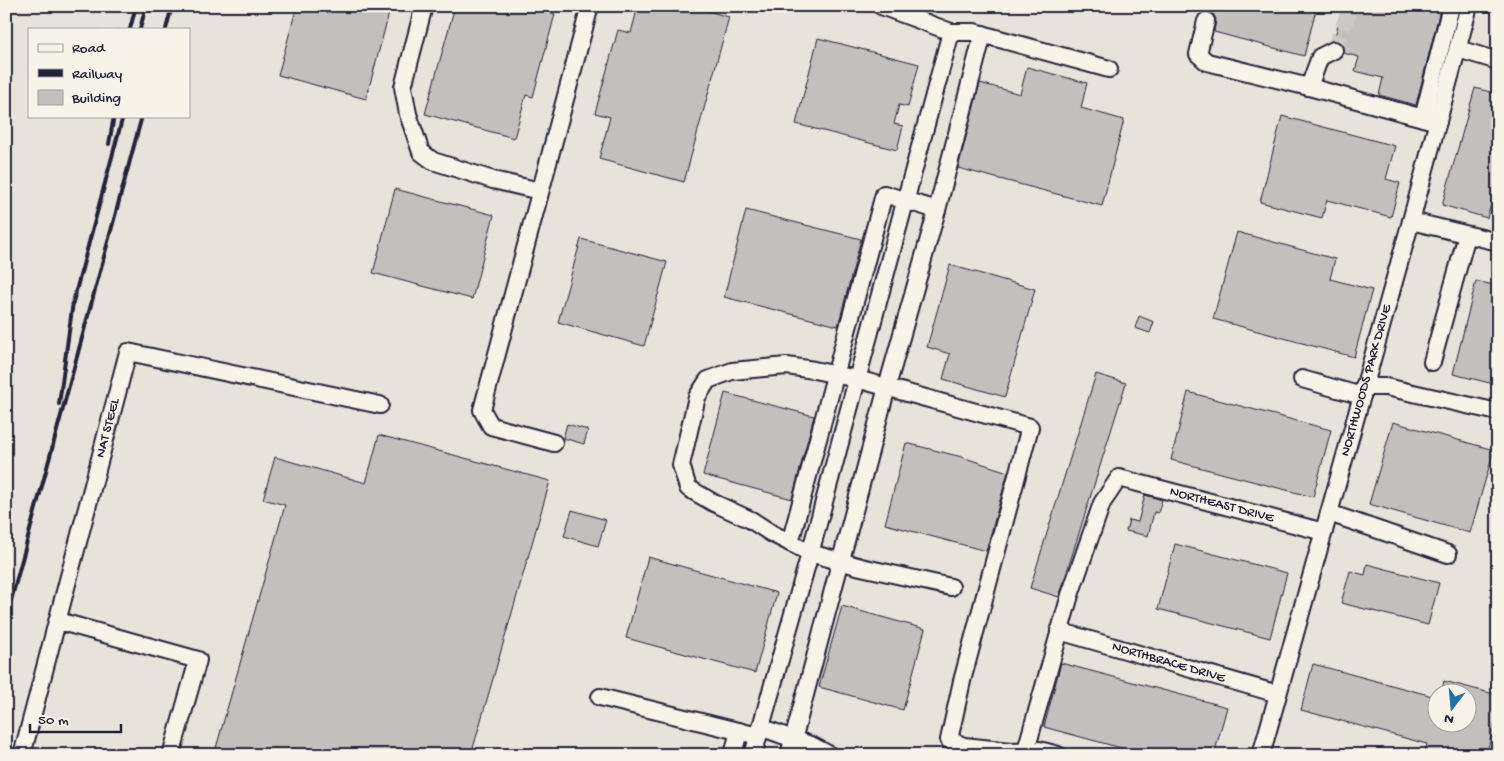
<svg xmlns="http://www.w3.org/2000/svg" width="1504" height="761" viewBox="0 0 1504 761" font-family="'Gochi Hand',sans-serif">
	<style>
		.built { fill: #e7e3db; fill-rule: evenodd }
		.building { fill: #c2bfbd; stroke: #22223b }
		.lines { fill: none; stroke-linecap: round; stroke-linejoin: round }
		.minor-tunnel { stroke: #ccc9c5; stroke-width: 16; stroke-dasharray: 16 8; stroke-linecap: butt }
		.minor-casing { stroke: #22223b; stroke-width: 20 }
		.minor { stroke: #f7f3e8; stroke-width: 16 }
		.rail { stroke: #22223b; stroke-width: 4 }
		.labels { text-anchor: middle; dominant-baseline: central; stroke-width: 4; stroke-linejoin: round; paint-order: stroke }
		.street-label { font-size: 14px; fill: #22223b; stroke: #f7f3e8 }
	</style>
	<rect width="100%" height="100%" fill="#f7f3e8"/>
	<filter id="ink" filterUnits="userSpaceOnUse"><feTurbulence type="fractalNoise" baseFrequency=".02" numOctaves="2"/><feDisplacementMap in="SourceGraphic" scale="10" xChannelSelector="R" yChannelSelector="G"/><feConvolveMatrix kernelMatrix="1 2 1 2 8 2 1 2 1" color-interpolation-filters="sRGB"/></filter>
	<g filter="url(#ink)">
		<path class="built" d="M6,6H1498V755H6ZM29,29H189V116H29ZM1436,694H1466V724H1436Z"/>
		<path class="building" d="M297,6H391L366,99L278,75Z
			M455,6H549L548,12L555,14L533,97L526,95L514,138L425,114Z
			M638,6H689L729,17L684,182L599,159L610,117L595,113L618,30L631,33Z
			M1193,6H1317L1304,56L1214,32L1216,19L1213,14L1208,11L1202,12L1193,9Z
			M1343,6H1441L1416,105L1379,95L1383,78L1355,71L1359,57L1343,53V45L1339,41L1334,40Z
			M818,38L919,64L908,107L899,105L894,124L903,126L897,150L796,124Z
			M1027,67L1087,83L1081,108L1124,120L1102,206L958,168L980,83L1020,94Z
			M1475,88L1498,94V181L1487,218L1442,205Z
			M1282,116L1395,146L1386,179L1400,183L1391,217L1327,200L1322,218L1260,202Z
			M395,189L494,215L472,299L373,273Z
			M746,210L861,239L838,326L724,297Z
			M1237,232L1335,259L1330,279L1372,290L1354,357L1213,319Z
			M581,239L667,262L644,346L558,322Z
			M950,265L1035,289L1005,397L943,379L950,354L927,347Z
			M1476,281L1498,286V385L1453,374Z
			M1139,316L1154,322L1150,333L1135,328Z
			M1096,374L1126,383L1059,597L1030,588Z
			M1188,392L1331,430L1313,497L1171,460Z
			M725,393L814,416L792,499L703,475Z
			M1393,422L1494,450L1470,533L1369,504Z
			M567,424L588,430L584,444L563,438Z
			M379,435L550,481L471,755H214L285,505L263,499L275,457L366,483Z
			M906,443L962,457L1008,472L986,551L885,524Z
			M1145,495L1162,500L1158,513L1154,512L1148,536L1126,531L1129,520L1138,522Z
			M572,510L606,520L598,546L564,536Z
			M1175,544L1287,573L1270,638L1158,609Z
			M648,557L777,593L755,673L626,638Z
			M1367,564L1439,583L1428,625L1341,603L1350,571L1365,575Z
			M842,606L925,629L903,710L819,687Z
			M1061,663L1227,707L1214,755H1147L1044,727Z
			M1313,664L1436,697V724H1466V694H1441L1444,681L1498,695V712L1486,755H1424L1427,744L1301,710Z"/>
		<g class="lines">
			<path class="minor-tunnel" d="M1334,50L1351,6"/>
			<g class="minor-casing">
				<g id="minor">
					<path d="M424,6L403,87L408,114L421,152L433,161L493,180L540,191"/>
					<path d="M1206,21L1198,54L1207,62L1309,87L1438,122"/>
					<path d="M951,32H974L1109,69"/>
					<path d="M1458,49L1498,61"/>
					<path d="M1309,87L1320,57L1334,50"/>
					<path d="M1423,118L1451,6"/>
					<path d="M1411,221L1498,242"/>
					<path d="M1432,362L1467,235"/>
					<path d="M1302,379L1362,396"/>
					<path d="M1364,387H1386L1498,412"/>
					<path d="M554,443L491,426L482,410L590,6"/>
					<path d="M1329,513L1448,554"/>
					<path d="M790,543L884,194L937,210L983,34"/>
					<path d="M951,587L861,567L810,553L771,533L751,520L714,503L688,488L681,465L697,397L708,380L732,371L787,366L814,370L857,379L1030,427L962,681L949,740L964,746L1011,751L1039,750L1058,755"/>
					<path d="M58,621L198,660L171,755"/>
					<path id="s1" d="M1059,631L1278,694"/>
					<path d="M600,697L758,736"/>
					<path d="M760,727L813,746L830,755"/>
					<path id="s2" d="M1026,750L1070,595L1102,503L1119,478L1324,532"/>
					<path id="s3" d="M22,755L128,352L380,405"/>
					<path d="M733,755L739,731"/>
					<path d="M753,755L811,550L951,32L881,6"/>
					<path d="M789,755L887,387L937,210"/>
					<path id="s4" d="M1261,755L1411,221L1469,6"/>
				</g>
			</g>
			<use href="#minor" class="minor"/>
			<path class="rail" d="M130,29L136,6
				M140,29L146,6
				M166,29L172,6
				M109,144L114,116
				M59,404L73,302L123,116
				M6,619L142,116"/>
		</g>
	</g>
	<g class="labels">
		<g class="street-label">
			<text stroke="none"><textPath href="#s4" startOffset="389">NORTHWOODS PARK DRIVE</textPath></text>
			<text stroke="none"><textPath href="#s3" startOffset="338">NAT STEEL</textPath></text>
			<text stroke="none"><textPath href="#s2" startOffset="395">NORTHEAST DRIVE</textPath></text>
			<text stroke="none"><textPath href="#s1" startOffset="114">NORTHBRACE DRIVE</textPath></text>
		</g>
	</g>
	<rect width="1504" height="761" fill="none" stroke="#f7f3e8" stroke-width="25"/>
	<rect x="12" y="12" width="1479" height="736" fill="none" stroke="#22223b" stroke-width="2" filter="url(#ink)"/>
	<rect x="28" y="28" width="162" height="90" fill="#f7f3e8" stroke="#a29fa3"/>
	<rect x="38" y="44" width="25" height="8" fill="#f7f3e8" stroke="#a29fa3"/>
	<text x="72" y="52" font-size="15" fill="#22223b">Road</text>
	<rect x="38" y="69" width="25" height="8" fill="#22223b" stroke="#a29fa3"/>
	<text x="72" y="78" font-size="15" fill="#22223b">Railway</text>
	<rect x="38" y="90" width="25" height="15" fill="#c2bfbd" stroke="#a29fa3"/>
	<text x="72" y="102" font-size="15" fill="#22223b">Building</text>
	<g transform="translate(1452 708) rotate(196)"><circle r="24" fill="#f7f3e8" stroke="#a29fa3"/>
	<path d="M0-4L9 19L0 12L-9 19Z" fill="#1f6fb2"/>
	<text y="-8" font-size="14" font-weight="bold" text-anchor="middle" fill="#22223b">N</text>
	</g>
	<path d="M30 724v8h91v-8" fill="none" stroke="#22223b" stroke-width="2.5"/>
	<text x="38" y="724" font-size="15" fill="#22223b" stroke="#f7f3e8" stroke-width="4" paint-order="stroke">50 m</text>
</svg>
